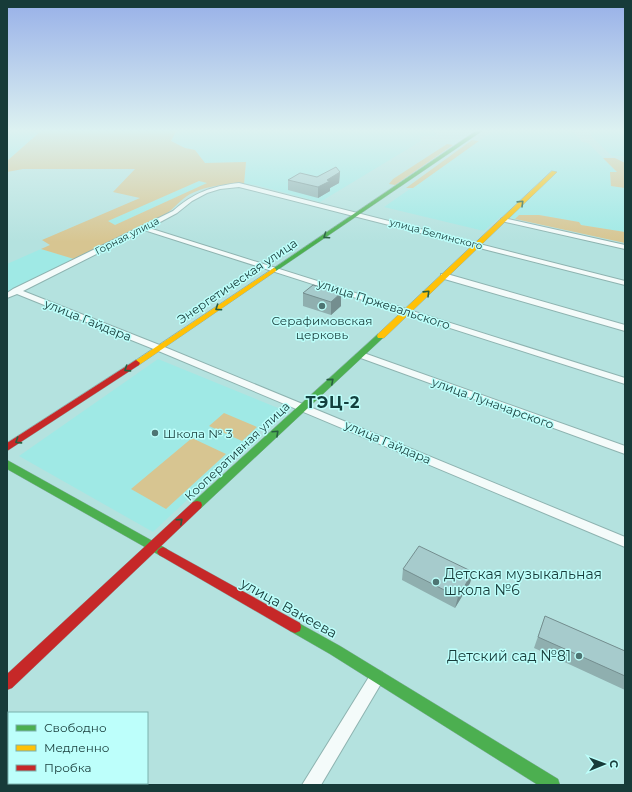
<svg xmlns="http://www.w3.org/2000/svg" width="632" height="792" viewBox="0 0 632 792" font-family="Montserrat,sans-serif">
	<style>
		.built { fill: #9fe9e5 }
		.green { fill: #d7c591; fill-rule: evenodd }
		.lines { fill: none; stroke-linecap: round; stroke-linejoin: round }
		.street-casing { stroke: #8eb3b0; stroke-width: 2 }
		.fast-casing { stroke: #8eb3b0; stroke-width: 1 }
		.slow-casing { stroke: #8eb3b0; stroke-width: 1 }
		.jam-casing { stroke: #8eb3b0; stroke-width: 1 }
		.street { fill: #f4fbfa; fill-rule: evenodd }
		.fast { fill: #4caf50; fill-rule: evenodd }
		.slow { fill: #ffc107; fill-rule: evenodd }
		.jam { fill: #c62828; fill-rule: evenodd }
		.wall { fill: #8fafaf }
		.shaded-wall { fill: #748e8f }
		.building { fill: #a6cbcc; stroke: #748e8f }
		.oneway { stroke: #275e40 }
		.poi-dot { fill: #4e7573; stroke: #bdfffb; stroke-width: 1.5 }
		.labels { text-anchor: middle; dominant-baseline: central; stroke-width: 3; stroke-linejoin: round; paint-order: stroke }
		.far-street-label { font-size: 10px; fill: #173b39; stroke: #bdfffb }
		.street-label { font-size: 12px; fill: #173b39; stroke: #bdfffb }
		.poi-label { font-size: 12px; fill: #173b39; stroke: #bdfffb }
		.near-poi-label { font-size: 14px; fill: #173b39; stroke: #bdfffb; text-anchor: start }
		.near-street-label { font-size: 14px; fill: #173b39; stroke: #bdfffb }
		.district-label { font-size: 16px; font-weight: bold; letter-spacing: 1px; fill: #12403e; stroke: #bdfffb }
	</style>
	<rect width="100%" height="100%" fill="#b4e2df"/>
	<path class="built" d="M7,131H41L7,161Z
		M176,131H434L437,136H420L421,141L320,202L255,185L244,184L246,162L205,163L195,150L185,148L171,141Z
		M493,131H573L582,142L588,143L617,172H610L611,186L625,188V232L581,225L579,222L539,215H519L515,219L501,216L484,231L384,207Z
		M589,131H625V156H612L592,137Z
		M199,181L208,183L115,225L107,221Z
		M41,249L74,259L7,292V264Z
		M158,359L283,410L153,532L19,456Z"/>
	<path class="green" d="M41,131H176L171,141L185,148L195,150L205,163L246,162L244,184C224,184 199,186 183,199C177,204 173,209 166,214L74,259L41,249L50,245L42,240L140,198L113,192L135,169H23L7,172V161ZM199,181L207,183L115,225L108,221Z
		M472,140L479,141L413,188H406Z
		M447,144L453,145L395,185L389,184L393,179Z
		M603,158H615L625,163V188L611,186L610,172H617Z
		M519,215H539L579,222L581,225L625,232V243L515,219Z
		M224,413L257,427L242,441L209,426Z
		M192,438L226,454L166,509L131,489Z"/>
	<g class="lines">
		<g class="street-casing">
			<path id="street" d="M239,183L625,281V285L239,187L220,189L207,193L192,201L177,213L149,228L625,378V384L144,230L23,291L162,346L625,537V547L156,350L17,294L7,298V293L13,289L173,211C193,193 212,186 239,183Z
				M503,218L625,245V249L501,221V219Z
				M441,274H447L625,325V331L441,278Z
				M361,352L625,446V454L358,357L356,355Z
				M377,670L382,672L385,677L382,682L321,785H302L372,672Z"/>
		</g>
		<g class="fast-casing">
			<path id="fast" d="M476,131H482L276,271H272L271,270Z
				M378,334H384L385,336L201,508L197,509L193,508L192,505L193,502Z
				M7,460L167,549L169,552L167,555L163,557L159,555L7,469Z
				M295,621L340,646L558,779L560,785H538L330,654L290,631L289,627L290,623Z"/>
		</g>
		<g class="slow-casing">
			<path id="slow" d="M552,171L557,172L384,338H378L377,336L378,334Z
				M274,268L276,269V271L139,365L136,366L132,363Z"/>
		</g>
		<g class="jam-casing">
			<path id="jam" d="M136,360L140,363L139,365L7,451V443Z
				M197,501L201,502L202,505L201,508L12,688L7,690V674L193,502Z
				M163,547L300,623L301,627L300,631L295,633L290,631L159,555L157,552L159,549Z"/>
		</g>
		<use href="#street" class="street"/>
		<use href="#fast" class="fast"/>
		<use href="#slow" class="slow"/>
		<use href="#jam" class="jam"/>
	</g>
	<path class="wall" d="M340,172L339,183L330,188V191L318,198L288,190V180L317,177Z
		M303,293H341V306L331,315L303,306Z
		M403,569L473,572L470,583L455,608L402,580Z
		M545,616L625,651V690L534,648Z"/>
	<path class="shaded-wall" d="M340,172L339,183L330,188V191L318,198V187L327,180Z
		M341,293V306L331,315V302Z
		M473,572L470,583L455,608L458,597Z"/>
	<path class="building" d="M336,167L340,172L327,180L330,181L318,187L288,180L300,173L317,177Z
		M313,285L341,293L331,302L303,293Z
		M419,546L473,572L458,597L403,569Z
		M545,616L625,651V676L538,637Z"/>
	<defs><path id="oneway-chevron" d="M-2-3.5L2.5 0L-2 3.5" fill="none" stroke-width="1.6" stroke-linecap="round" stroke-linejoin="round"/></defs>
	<g class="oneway">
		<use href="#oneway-chevron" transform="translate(521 203) rotate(-44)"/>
		<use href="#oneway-chevron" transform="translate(326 236) rotate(146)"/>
		<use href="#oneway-chevron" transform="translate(427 293) rotate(-44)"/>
		<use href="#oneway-chevron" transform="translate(218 308) rotate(146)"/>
		<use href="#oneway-chevron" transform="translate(127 369) rotate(147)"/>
		<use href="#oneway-chevron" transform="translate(331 381) rotate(-41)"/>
		<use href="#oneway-chevron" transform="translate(276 433) rotate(-43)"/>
		<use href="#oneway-chevron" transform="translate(18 441) rotate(147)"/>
		<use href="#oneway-chevron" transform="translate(180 521) rotate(-42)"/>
	</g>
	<linearGradient id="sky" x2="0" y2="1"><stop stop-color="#98b0e8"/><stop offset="0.54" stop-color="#ddf2f1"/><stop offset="1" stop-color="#ddf2f1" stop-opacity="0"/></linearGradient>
	<rect width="632" height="242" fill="url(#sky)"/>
	<g class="poi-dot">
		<circle cx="322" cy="306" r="4"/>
		<circle cx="155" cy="433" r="4"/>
		<circle cx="436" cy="582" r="4"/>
		<circle cx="579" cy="656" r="4"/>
	</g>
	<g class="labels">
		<g class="far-street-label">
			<text transform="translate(436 234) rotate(15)">улица Белинского</text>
			<text transform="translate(127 236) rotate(-27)">Горная улица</text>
		</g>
		<g class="street-label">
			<text transform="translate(237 281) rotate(-34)">Энергетическая улица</text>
			<text transform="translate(384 304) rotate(18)">улица Пржевальского</text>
			<text transform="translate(88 320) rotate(22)">улица Гайдара</text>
			<text transform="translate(493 403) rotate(20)">улица Луначарского</text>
			<text transform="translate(388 442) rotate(23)">улица Гайдара</text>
			<text transform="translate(237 451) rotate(-43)">Кооперативная улица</text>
		</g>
		<g class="poi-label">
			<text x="322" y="320">Серафимовская<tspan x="322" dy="14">церковь</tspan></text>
			<text x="163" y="433" text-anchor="start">Школа № 3</text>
		</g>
		<g class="near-poi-label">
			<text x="444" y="574">Детская музыкальная<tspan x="444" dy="16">школа №6</tspan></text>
			<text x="571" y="656" text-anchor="end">Детский сад №81</text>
		</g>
		<g class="near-street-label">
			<text transform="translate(289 608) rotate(29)">улица Вакеева</text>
		</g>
		<g class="district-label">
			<text x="333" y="402">ТЭЦ-2</text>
		</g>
	</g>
	<rect width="632" height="792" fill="none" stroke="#173b39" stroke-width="16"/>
	<rect x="8" y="712" width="140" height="72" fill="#bdfffb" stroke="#7bb1ad"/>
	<rect x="16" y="725" width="20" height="6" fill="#4caf50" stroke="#7bb1ad"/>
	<text x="44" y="732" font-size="12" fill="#173b39">Свободно</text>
	<rect x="16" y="745" width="20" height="6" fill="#ffc107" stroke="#7bb1ad"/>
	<text x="44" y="752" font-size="12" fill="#173b39">Медленно</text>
	<rect x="16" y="765" width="20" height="6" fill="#c62828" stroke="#7bb1ad"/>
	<text x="44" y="772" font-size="12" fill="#173b39">Пробка</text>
	<g transform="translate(604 764) rotate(89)" stroke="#bdfffb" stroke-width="3" paint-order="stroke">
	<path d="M0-3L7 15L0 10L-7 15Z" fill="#173b39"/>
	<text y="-6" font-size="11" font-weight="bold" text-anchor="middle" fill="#173b39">С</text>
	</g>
</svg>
